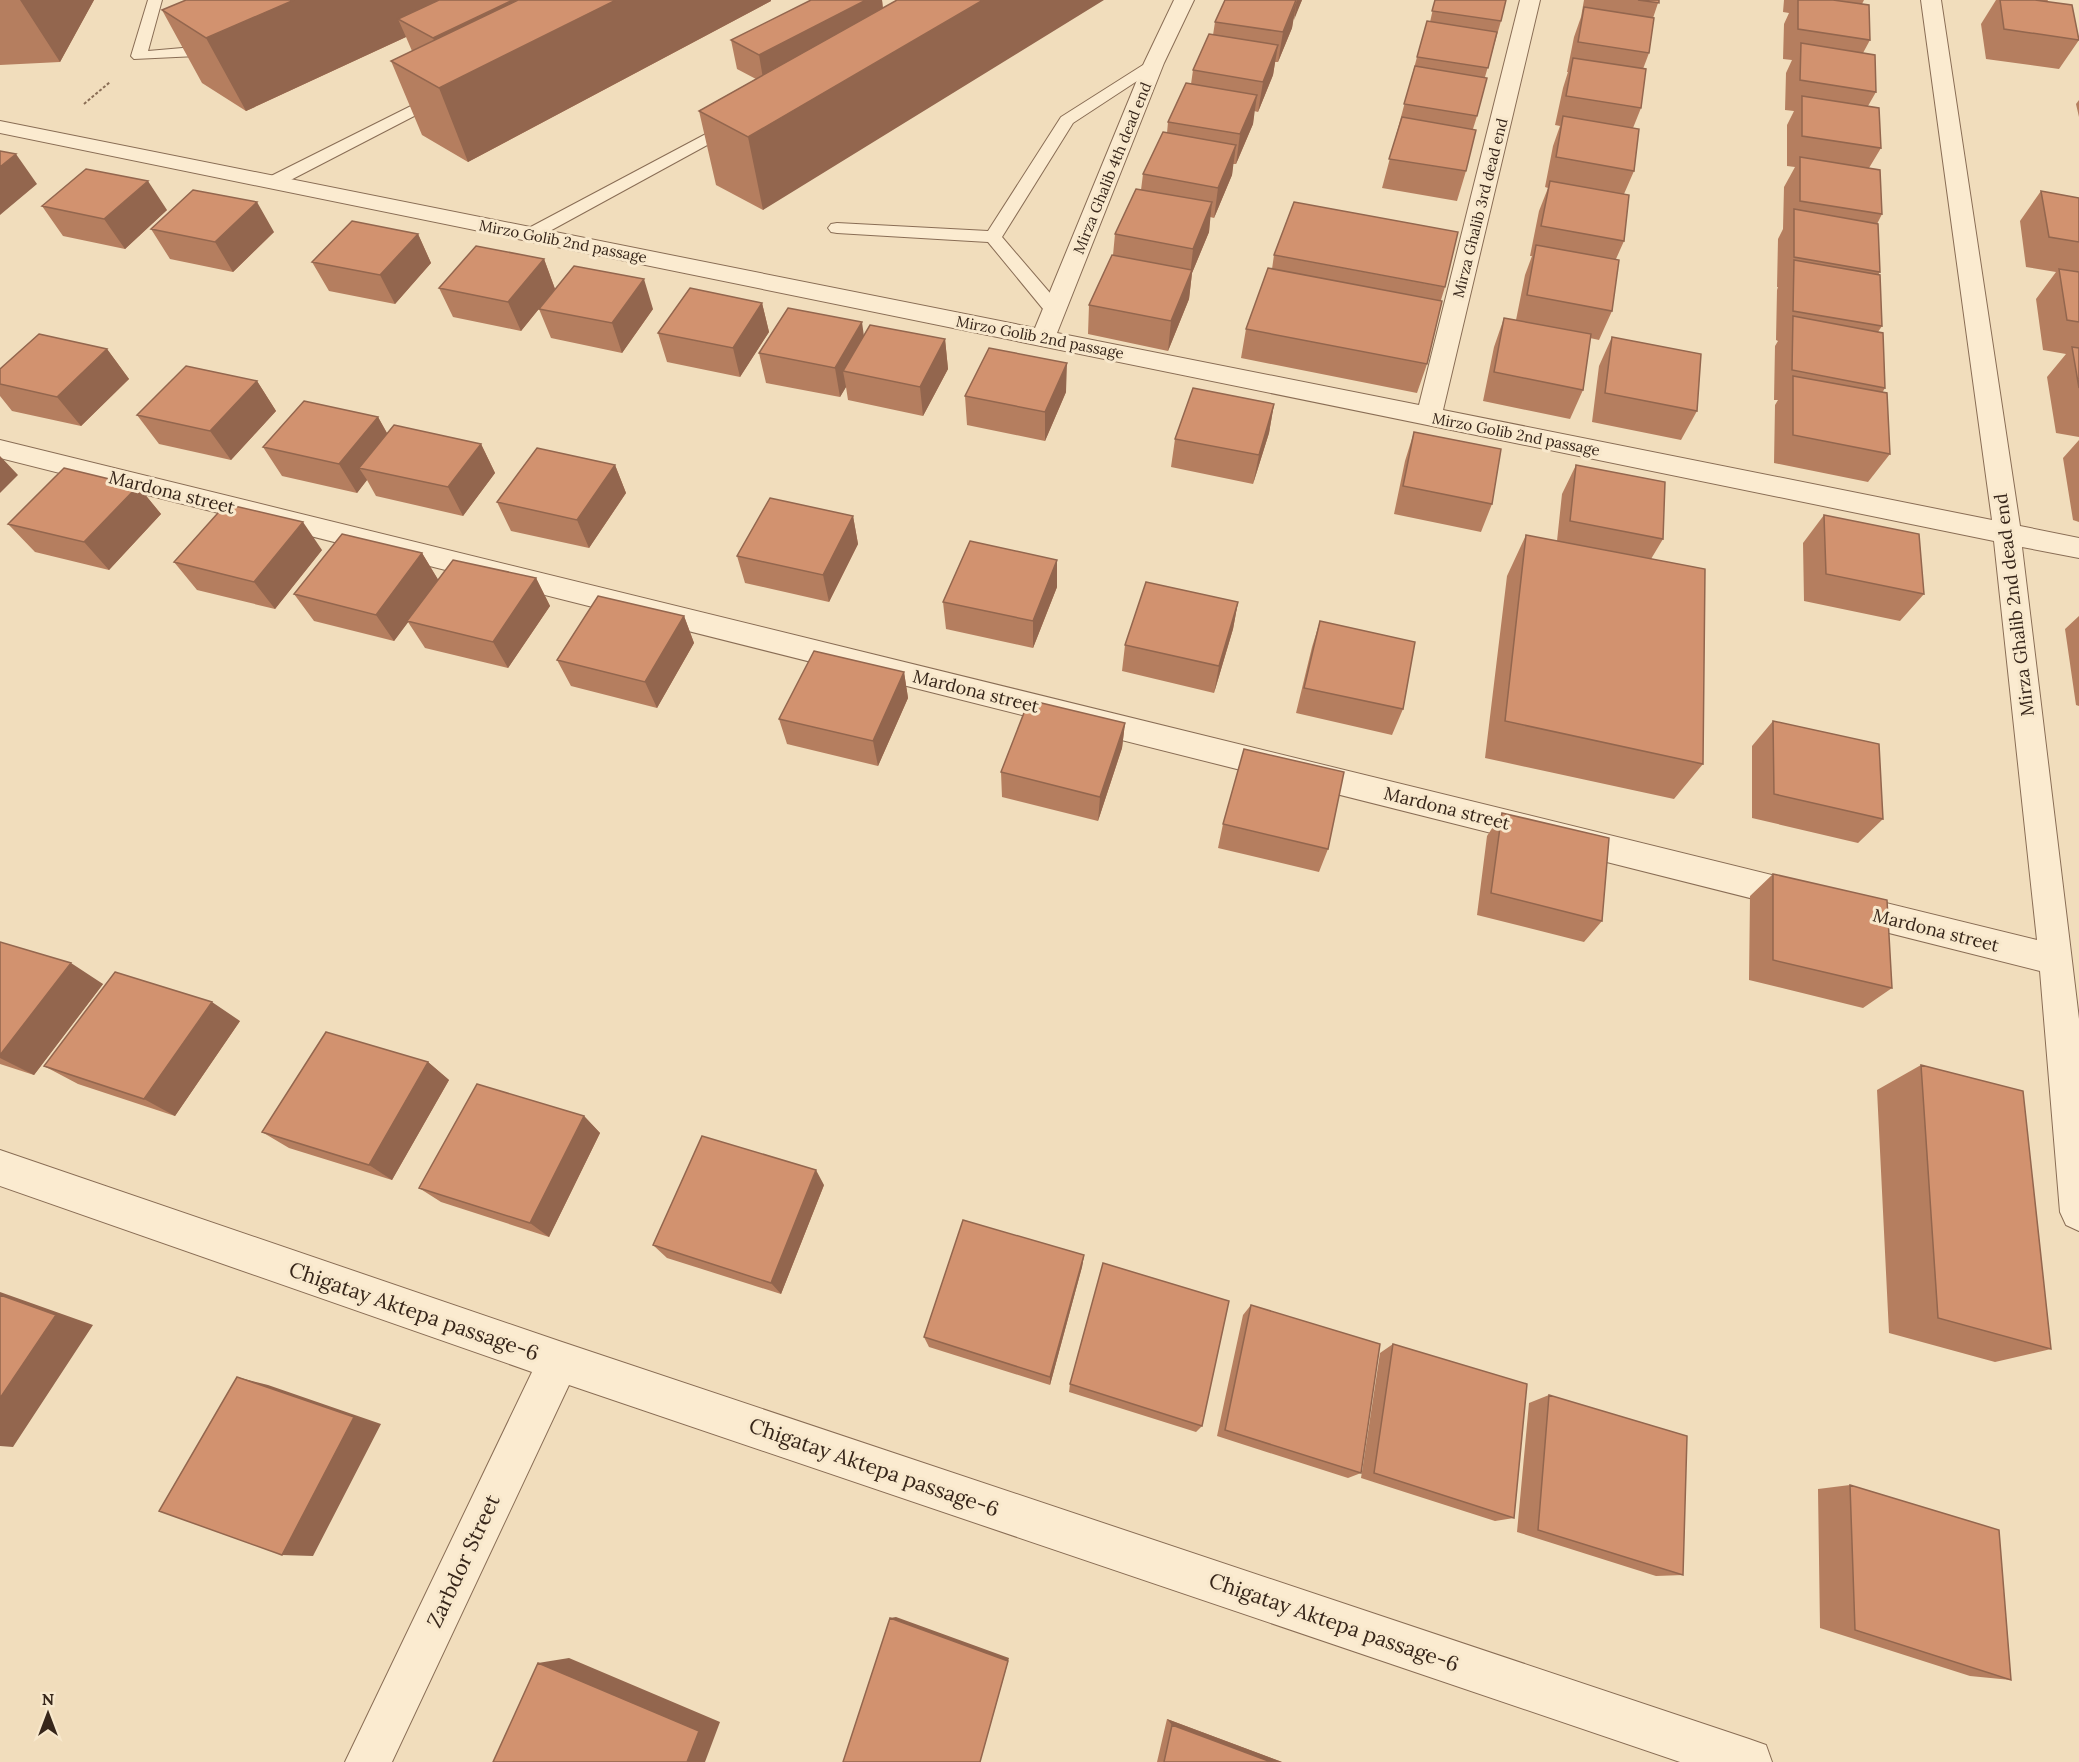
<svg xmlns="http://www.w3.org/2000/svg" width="2079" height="1762" viewBox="0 0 2079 1762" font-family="Lora,serif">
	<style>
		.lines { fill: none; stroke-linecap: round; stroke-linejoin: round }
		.service-casing { stroke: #896d55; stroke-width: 2 }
		.minor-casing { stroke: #896d55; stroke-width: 2 }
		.path { stroke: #896d55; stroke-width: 2; stroke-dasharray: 3 2; stroke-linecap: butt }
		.service { fill: #fbebd0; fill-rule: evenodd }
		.minor { fill: #fbebd0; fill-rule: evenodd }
		.wall { fill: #b57e5f }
		.shaded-wall { fill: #93664e }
		.building { fill: #d2926f; stroke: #93664e; stroke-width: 1.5 }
		.labels { text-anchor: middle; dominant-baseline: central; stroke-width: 6; stroke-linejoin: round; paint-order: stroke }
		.far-street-label { font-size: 15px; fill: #37261a; stroke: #f8e8cc }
		.street-label { font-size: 18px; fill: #37261a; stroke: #f8e8cc }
		.near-street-label { font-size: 21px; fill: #37261a; stroke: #f8e8cc }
	</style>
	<rect width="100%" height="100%" fill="#f1ddbc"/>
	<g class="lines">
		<g class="service-casing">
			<path id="service" d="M148,0H162L148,51L194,47L217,37L225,42L222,45L197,56L134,59L131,56Z
				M1154,58L1160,60L1162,63L1160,66L1073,123L1002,237L1062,307L1064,311L1062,315H1048L988,242L837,233L831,232L828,228L831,224L837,223L988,231L1061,117Z
				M441,91L449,96L447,99L279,186H267L264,182L267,178Z
				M736,118L742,120L744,123L742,126L537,238H525L522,234L525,230Z"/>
		</g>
		<g class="minor-casing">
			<path id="minor" d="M1174,0H1194L1164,63L1057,333L1419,405L1520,0H1540L1443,410L1992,520L1921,0H1941L2020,526L2079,538V558L2022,547L2079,1019V1231L2066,1225L2060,1212L2040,971L0,458V440L2037,940L1994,541L0,133V121L1035,328L1144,63Z
				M0,1150L559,1341L1749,1739L1766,1745L1772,1762H1680L569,1385L392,1762H345L532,1372L0,1186Z"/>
		</g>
		<path class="path" d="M84,104L110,82"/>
		<use href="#service" class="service"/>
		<use href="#minor" class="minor"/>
	</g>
	<path class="wall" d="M0,0H94L60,62L0,65Z
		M882,0L883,8L763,210L716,185L699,111L756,79L737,69L731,40Z
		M1225,0H1302L1293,20L1292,28L1278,62H1275L1273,75L1258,112L1254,111L1253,124L1236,164H1233L1232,175L1214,218L1210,217L1209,232L1192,273L1189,299L1168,351L1088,334L1089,305L1113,255L1115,234L1141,190L1143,174L1167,133L1168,122L1191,84L1193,70L1213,35L1215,22Z
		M1435,0L1501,21L1485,77L1477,116L1473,129L1466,171L1457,201L1382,188L1417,57L1430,22Z
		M1584,0H1659L1653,18L1649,53L1643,69L1641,108L1633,128L1634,171L1624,194V241L1616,259L1612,311L1599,340L1590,338L1583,390L1570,419L1483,401L1494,347L1504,318L1516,320L1525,275L1532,256H1530L1539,211L1548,188L1545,187L1553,146L1560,126L1555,125L1563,88L1568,72H1567L1574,37L1581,17Z
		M1784,0H1864L1862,4L1870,40L1863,53L1876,92L1868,106L1881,148L1869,168L1882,214L1877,224L1880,272L1878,275L1882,326L1878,332L1885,388L1882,393L1890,454L1868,482L1774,463L1775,405L1778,400H1774L1775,346L1778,341L1776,340L1777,290L1778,287H1777L1778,239L1783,229L1784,187L1795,167L1787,166V125L1794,111L1785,110L1786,73L1792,60L1783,59L1784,24L1789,13L1783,12Z
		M1996,0H2048L2047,2L2079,40L2059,69L1986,59L1981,24Z
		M771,1L468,162L422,135L391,61L412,51L406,37L246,111L202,83L162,10Z
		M2079,100V117L2076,104Z
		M2041,191L2079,198V437L2056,433L2047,377L2066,354L2043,350L2036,299L2056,272L2026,267L2020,221Z
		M42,206L167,210L125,249L63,236Z
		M151,229L274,232L233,272L170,259Z
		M418,234L431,263L395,304L329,291L312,262Z
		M1274,255L1445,287L1441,300L1427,364L1417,393L1241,358L1246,329L1272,269Z
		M544,259L555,289L521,331L453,317L439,288Z
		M762,303L769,332L740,377L667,362L658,333Z
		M539,309H653L622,353L551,338Z
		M864,335L945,339L948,369L923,416L848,400L846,387L840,397L766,383L759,353Z
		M1612,337L1697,411L1681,440L1592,422L1599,366Z
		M107,349L129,379L81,426L12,411L0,396V369Z
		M257,381L276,411L231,460L159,444L137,415Z
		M1066,392L1045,441L967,425L965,396Z
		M1274,404L1269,433L1253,484L1171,467L1175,439Z
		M378,417L387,433L481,444L495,473L463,516L376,496L367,480L357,493L282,476L263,447Z
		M1414,432L1492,504L1481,532L1394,514L1405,461Z
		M2079,440V522L2073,520L2063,458Z
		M615,465L626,493L589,548L511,531L497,502Z
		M1576,465L1663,539L1651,559L1703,764L1674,799L1485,758L1507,576L1526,535L1557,541L1562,494Z
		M138,486L161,514L109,570L35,552L8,524Z
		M1824,515L1924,594L1900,621L1804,601L1803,543Z
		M853,516L858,544L829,602L745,583L737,556Z
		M322,550L275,609L197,590L174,562Z
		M422,553L438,580L536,578L550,606L508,668L425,648L408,622L394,641L314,621L294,594Z
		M1057,560V587L1033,648L946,629L943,602Z
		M1238,602L1233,629L1214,693L1122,671L1125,645Z
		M684,616L694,643L657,708L571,686L557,660Z
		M2079,616V706L2076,705L2065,629Z
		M1320,621L1403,709L1392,735L1296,713L1312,647Z
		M904,672L908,698L878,766L787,744L779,719Z
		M1773,721L1883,819L1858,843L1752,818V746Z
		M1125,723L1122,748L1098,821L1002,797L1001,772Z
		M1502,813L1602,921L1584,942L1477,915L1487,836Z
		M1223,824L1328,849L1319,872L1218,848Z
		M1773,874L1892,988L1863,1008L1749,980L1750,896Z
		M0,942L103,984L34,1075L0,1064Z
		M240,1021L175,1116L78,1084L44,1066Z
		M428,1062L449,1080L392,1180L289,1148L262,1132Z
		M1921,1065L2051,1349L1995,1362L1889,1333L1877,1090Z
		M584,1116L600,1133L549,1237L441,1202L419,1188Z
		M824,1185L781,1294L667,1258L653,1245Z
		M1084,1255L1082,1267L1050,1385L929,1347L924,1337Z
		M1251,1305L1361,1473L1348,1478L1217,1436L1243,1315Z
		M1393,1344L1514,1518L1495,1521L1361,1478L1380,1353Z
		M1070,1384L1202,1426L1196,1432L1069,1392Z
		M1549,1395L1683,1575L1656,1576L1517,1532L1529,1403Z
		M1850,1485L2011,1680L1970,1676L1820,1628L1818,1489Z
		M1167,1719L1282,1762H1157Z"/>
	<path class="shaded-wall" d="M20,0H94L60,62Z
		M294,0H485L398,19L406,37L246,111L206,38Z
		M513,0H614L450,81L433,38Z
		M616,0H771V1L468,162L439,88Z
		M866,0H882L884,22L764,84L759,55Z
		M983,0H1104L763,210L748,137Z
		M1297,0H1302L1294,20Z
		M1297,0L1292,28L1278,62L1283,32Z
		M1278,45L1273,75L1258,112L1263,82Z
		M1257,95L1253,124L1236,164L1240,134Z
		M1236,145L1232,175L1214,218L1218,188Z
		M16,154L37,184L0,215V167Z
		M148,181L167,210L125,249L104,219Z
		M257,202L274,232L233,272L215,242Z
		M1212,202L1209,232L1192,273L1189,299L1168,351L1171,321L1190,276L1193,249Z
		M418,234L431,263L395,304L380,275Z
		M544,259L555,289L521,331L508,302Z
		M644,279L653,309L622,353L612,323Z
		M762,303L769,332L740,377L733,348Z
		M862,322L866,351L843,371L846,387L840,397L835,368Z
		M945,339L948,369L923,416L920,387Z
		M107,349L129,379L81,426L57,397Z
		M1067,363L1066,392L1045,441V412Z
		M257,381L276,411L231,460L210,431Z
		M1274,404L1269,433L1253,484L1259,455Z
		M378,417L394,446L359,468L367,480L357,493L339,464Z
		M481,444L495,473L463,516L448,487Z
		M0,456L18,475L0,493Z
		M615,465L626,493L589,548L577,520Z
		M138,486L161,514L109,570L84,542Z
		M853,516L858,544L829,602L823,575Z
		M303,522L322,550L275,609L254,582Z
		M422,553L439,581L394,641L376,615Z
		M1057,560V587L1033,648V621Z
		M536,578L550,606L508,668L493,642Z
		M1238,602L1233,629L1214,693L1219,666Z
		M684,616L694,643L657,708L645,682Z
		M904,672L908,698L878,766L873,741Z
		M1125,723L1122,748L1098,821L1100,797Z
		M71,963L103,984L34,1075L0,1058V1055Z
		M212,1002L240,1021L175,1116L144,1099Z
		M428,1062L449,1080L392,1180L369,1165Z
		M584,1116L600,1133L549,1237L530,1223Z
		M816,1170L824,1185L781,1294L771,1283Z
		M1084,1255L1082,1267L1050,1385V1377Z
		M0,1292L93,1325L13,1447L0,1446Z
		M237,1377L268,1385L381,1424L313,1556L282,1555Z
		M896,1617L1009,1658L980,1762L890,1618Z
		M569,1658L720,1722L705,1762H687L538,1663Z
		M1167,1719L1282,1762H1271L1172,1725Z"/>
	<path class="building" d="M186,0H294L206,38L162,10Z
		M439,0H513L433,38L398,19Z
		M518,0H616L439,88L391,61Z
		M811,0H866L759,55L731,40Z
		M897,0H983L748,137L699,111Z
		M1225,0H1296L1283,32L1215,22Z
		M1435,0H1506L1501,21L1432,11Z
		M1638,0H1659V3Z
		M1798,0H1833L1869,5L1870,40L1798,29Z
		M2000,0H2035L2072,5L2079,40L2004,29Z
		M1584,7L1654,18L1649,53L1578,42Z
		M1427,21L1497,32L1488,68L1417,57Z
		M1209,34L1278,45L1263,82L1193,70Z
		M1801,43L1875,55L1876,92L1800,80Z
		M1573,58L1646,69L1641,108L1566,96Z
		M1415,66L1487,78L1477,116L1404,104Z
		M1186,83L1257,95L1240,134L1168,122Z
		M1802,96L1879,108L1881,148L1802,136Z
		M1563,116L1639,129L1634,171L1556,157Z
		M1402,117L1476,130L1466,171L1389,159Z
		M1163,132L1236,145L1218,188L1143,174Z
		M0,151L16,154L0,167Z
		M1800,157L1880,170L1882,214L1800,201Z
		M86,169L148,181L104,219L42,206Z
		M1550,181L1629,195L1624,241L1541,226Z
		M1136,189L1212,202L1193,249L1115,234Z
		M193,190L257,202L215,242L151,229Z
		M2041,191L2079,198V242L2049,237Z
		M1294,202L1458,232L1445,287L1274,255Z
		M1794,209L1878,224L1880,272L1794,257Z
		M352,221L418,234L380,275L312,262Z
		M1536,245L1619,260L1612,311L1527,295Z
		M476,246L544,259L508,302L439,288Z
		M1112,255L1192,270L1171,321L1089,305Z
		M1794,260L1880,275L1882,326L1793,311Z
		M574,266L644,279L612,323L539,309Z
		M1268,268L1442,301L1427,364L1246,329Z
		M2059,269L2079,272V322L2067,320Z
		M690,288L762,303L733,348L658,333Z
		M788,308L862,322L835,368L759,353Z
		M1793,316L1883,333L1885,388L1792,370Z
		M1504,318L1591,334L1583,390L1494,372Z
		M870,325L945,339L920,387L843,371Z
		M39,334L107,349L57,397L0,384V369Z
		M1612,337L1701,354L1697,411L1605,393Z
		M2072,347L2079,348V388Z
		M989,348L1067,363L1045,412L965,396Z
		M186,366L257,381L210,431L137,415Z
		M1793,376L1887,393L1890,454L1793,435Z
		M1193,388L1274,404L1259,455L1175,439Z
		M304,401L378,417L339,464L263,447Z
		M394,425L481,444L448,487L359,468Z
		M1414,432L1501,449L1492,504L1403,486Z
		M537,448L615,465L577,520L497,502Z
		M1576,465L1665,482L1663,539L1570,521Z
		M64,468L138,486L84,542L8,524Z
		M770,498L853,516L823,575L737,556Z
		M226,504L303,522L254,582L174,562Z
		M1824,515L1919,534L1924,594L1826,574Z
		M342,534L422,553L376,615L294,594Z
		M1526,535L1705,569L1703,764L1505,721Z
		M970,541L1057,560L1033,621L943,602Z
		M453,560L536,578L493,642L407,621Z
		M1146,582L1238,602L1219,666L1125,645Z
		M598,596L684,616L645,682L557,660Z
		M1320,621L1415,642L1403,709L1304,688Z
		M814,651L904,672L873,741L779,719Z
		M1029,700L1125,723L1100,797L1001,772Z
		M1773,721L1879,744L1883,819L1774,794Z
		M1244,749L1344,772L1328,849L1223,824Z
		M1502,813L1609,838L1602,921L1491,893Z
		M1773,874L1887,900L1892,988L1773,960Z
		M0,942L71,963L0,1055Z
		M115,972L212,1002L144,1099L44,1066Z
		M326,1032L428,1062L369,1165L262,1132Z
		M1921,1065L2023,1091L2051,1349L1938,1318Z
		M477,1084L584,1116L530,1223L419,1188Z
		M702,1136L816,1170L771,1283L653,1245Z
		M963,1220L1084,1255L1050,1377L924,1337Z
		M1103,1263L1229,1301L1202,1426L1070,1384Z
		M0,1295L56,1315L0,1398Z
		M1251,1305L1380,1344L1361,1473L1225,1430Z
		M1393,1344L1527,1384L1514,1518L1374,1473Z
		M237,1377L354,1417L282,1555L159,1511Z
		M1549,1395L1687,1436L1683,1575L1538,1530Z
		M1850,1485L1999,1530L2011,1680L1855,1630Z
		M890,1618L1008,1661L980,1762H843Z
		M538,1663L699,1731L687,1762H493Z
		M1172,1725L1271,1762H1164Z"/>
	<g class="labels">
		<g class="far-street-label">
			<text transform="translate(1112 168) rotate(-68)">Mirza Ghalib 4th dead end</text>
			<text transform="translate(1480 208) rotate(-76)">Mirza Ghalib 3rd dead end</text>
			<text transform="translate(563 241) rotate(11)">Mirzo Golib 2nd passage</text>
			<text transform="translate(1040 337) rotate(11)">Mirzo Golib 2nd passage</text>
			<text transform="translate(1516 434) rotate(11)">Mirzo Golib 2nd passage</text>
		</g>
		<g class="street-label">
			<text transform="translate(172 492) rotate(14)">Mardona street</text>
			<text transform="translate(2014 605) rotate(-97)">Mirza Ghalib 2nd dead end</text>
			<text transform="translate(976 691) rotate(14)">Mardona street</text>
			<text transform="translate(1447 808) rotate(14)">Mardona street</text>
			<text transform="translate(1936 930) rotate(14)">Mardona street</text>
		</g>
		<g class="near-street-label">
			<text transform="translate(414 1311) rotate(19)">Chigatay Aktepa passage-6</text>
			<text transform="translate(874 1467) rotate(19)">Chigatay Aktepa passage-6</text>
			<text transform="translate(463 1561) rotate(-65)">Zarbdor Street</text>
			<text transform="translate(1334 1622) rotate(19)">Chigatay Aktepa passage-6</text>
		</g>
	</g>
	<g transform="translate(48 1714)" stroke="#f8e8cc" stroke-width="4.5" paint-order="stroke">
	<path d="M0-4.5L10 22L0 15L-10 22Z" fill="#37261a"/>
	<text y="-9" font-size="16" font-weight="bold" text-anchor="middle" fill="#37261a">N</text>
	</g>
</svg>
